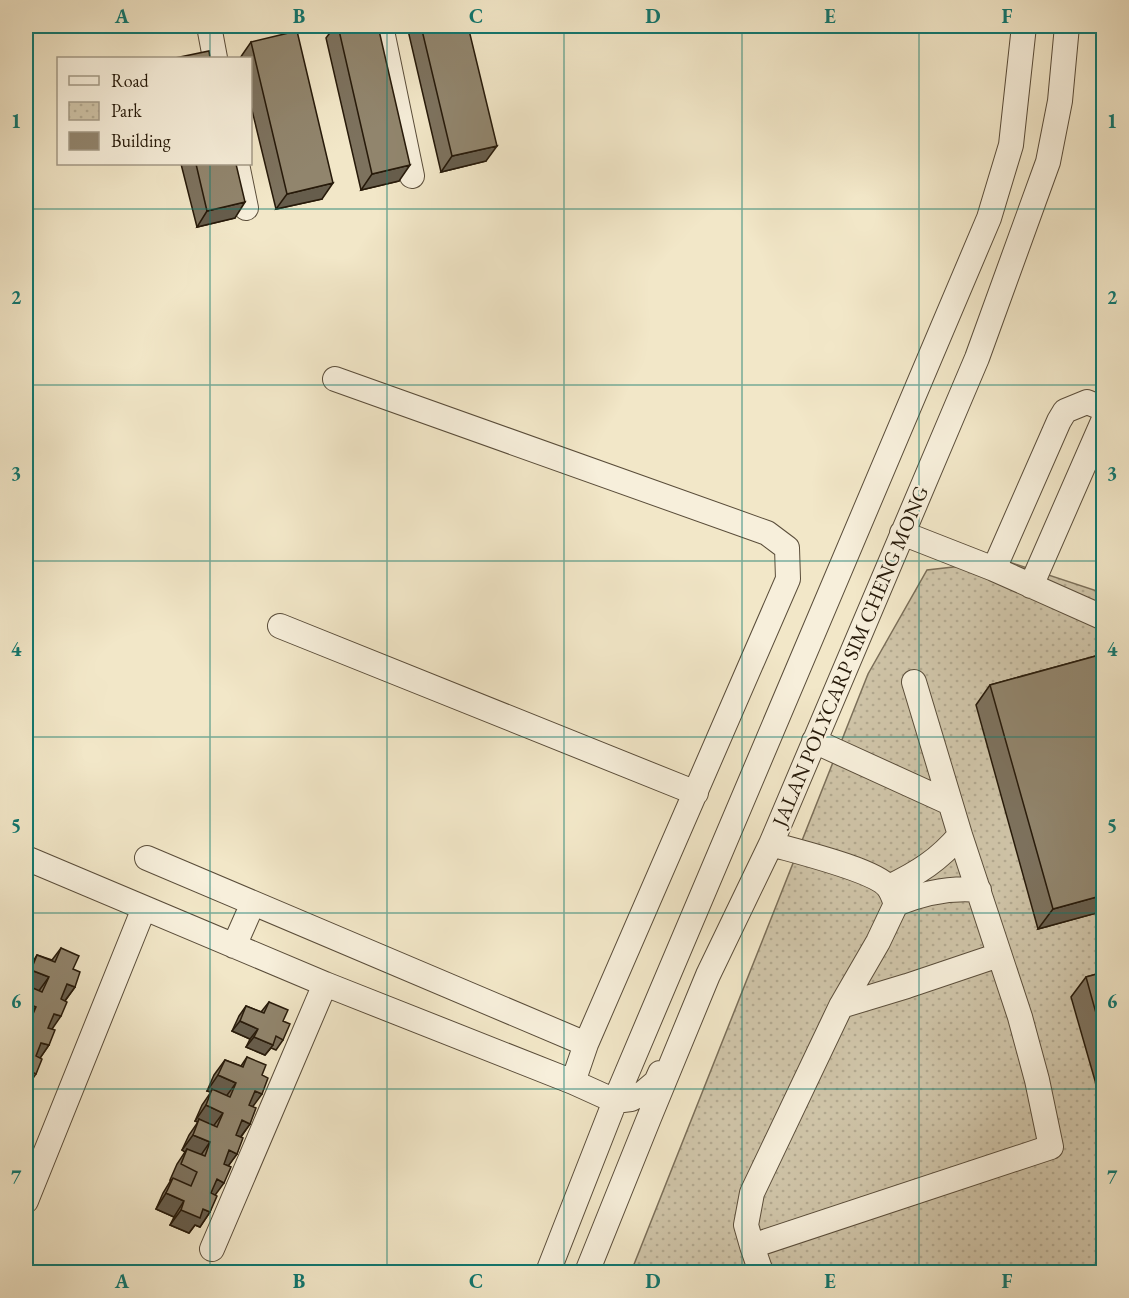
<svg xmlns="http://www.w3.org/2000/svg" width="1129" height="1298" viewBox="0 0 1129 1298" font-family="'EB Garamond',serif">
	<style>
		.park { fill: url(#park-dots); stroke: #7b6f59; stroke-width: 1.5 }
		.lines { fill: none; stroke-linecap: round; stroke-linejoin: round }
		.minor-casing { stroke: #5a4d3a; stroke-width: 26 }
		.minor { stroke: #f7efdb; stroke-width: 24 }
		.wall { fill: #7d725e; stroke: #271a0a; stroke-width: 1.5 }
		.shaded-wall { fill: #665d4c; stroke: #271a0a; stroke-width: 1.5 }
		.building { fill: #91856d; stroke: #271a0a; stroke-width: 1.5 }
		.grid { fill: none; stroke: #0f766e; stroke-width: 1.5; stroke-opacity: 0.55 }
		.labels { text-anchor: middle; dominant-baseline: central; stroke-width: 4.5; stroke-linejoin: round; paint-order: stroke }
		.street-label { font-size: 21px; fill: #271a0a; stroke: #f7efdb }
		.neatline { fill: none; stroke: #0f766e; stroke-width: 2 }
		.grid-label { font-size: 20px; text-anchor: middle; font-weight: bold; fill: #0f766e }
	</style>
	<defs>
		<pattern id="park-dots" width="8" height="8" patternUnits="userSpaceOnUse" patternTransform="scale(1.5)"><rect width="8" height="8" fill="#cfc4a8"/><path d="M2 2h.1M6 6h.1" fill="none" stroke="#b2a88f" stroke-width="1.8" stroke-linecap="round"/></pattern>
	</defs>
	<rect width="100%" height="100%" fill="#f2e7c8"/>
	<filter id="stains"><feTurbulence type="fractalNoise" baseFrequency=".00333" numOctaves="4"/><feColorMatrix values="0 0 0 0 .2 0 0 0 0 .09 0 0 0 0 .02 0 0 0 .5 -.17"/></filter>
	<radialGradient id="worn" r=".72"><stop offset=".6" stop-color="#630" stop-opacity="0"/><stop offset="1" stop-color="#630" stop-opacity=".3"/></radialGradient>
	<path class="park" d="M1006,561L1103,593V1272H631L868,674L927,570Z"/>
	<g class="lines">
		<g class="minor-casing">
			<path id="minor" d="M209,26L215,58
				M381,26L412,176
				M237,164L246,208
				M335,379L767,533L787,548L788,579L586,1044L573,1082
				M902,533L994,569L1104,618
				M994,569L1059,421L1065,411L1087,402L1104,409
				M1031,586L1104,419
				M280,626L696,793
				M814,741L950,803
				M26,858L325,984L573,1082L615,1101L631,1099L643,1093L656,1082L660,1073
				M147,858L586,1044
				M889,887C918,873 939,860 960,835
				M896,904C923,893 949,887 979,890
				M234,946L253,903
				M841,1006L907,986L999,955
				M26,1201L144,908
				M752,1246L1051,1147L1037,1080L1020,1017L960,835L914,682
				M212,1249L325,984
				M548,1272L615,1101L989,218L1011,145L1024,26
				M587,1272L649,1118L708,975L771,844L977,358L1048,162L1060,101L1067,26
				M761,1272L752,1246L746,1225L752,1193L841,1006L878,942L896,904C894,899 892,892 888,887C875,870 795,851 771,844"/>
		</g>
		<use href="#minor" class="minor"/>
	</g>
	<path class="wall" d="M335,26H378L399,181L361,190L326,38Z
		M407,26H468L486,161L441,172Z
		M251,42L322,199L276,209L250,102V58H240Z
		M181,164H236L235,218L197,227Z
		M1103,654L1104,911L1038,929L976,705L990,685Z
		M61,948L73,969L75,987L65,1001L52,1029L49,1045L40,1058L36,1074L27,1087L26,1097V973L37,955L52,960Z
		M1104,972V1112L1071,997L1086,977Z
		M269,1002L283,1021V1040L276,1050L271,1048L265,1055L246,1047L250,1039L232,1031L239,1016L246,1006L261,1012Z
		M247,1057L262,1075L253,1106L250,1124L241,1137L237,1154L228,1166L215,1195L210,1212L200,1227L195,1225L189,1233L170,1225L174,1217L156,1209L163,1193L171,1180H170L177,1164L185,1152L182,1150L189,1135L198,1122L195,1121L202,1105L211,1092L207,1091L214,1075L225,1060L241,1066Z"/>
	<path class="shaded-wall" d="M497,146L486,161L441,172L452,156Z
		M410,165L399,181L361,190L372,174Z
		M333,183L322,199L276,209L287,194Z
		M245,202L235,218L197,227L207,211Z
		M1104,895V911L1038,929L1053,909Z
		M31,970L49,977L38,992L26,987V978Z
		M67,984L75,987L64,1002L56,999Z
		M26,1003L36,1007L26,1021Z
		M54,1014L61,1016L50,1032L43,1029Z
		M240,1021L258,1029L250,1039L232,1031Z
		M254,1037L273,1045L265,1055L246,1047Z
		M41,1043L49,1045L38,1061L31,1058Z
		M218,1075L236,1083L225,1098L212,1089L211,1092L207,1091Z
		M255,1091L262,1094L251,1109L244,1106Z
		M206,1105L223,1113L212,1128L199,1119L198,1122L195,1121Z
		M242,1120L250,1124L239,1139L231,1136Z
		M193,1135L210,1142L199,1158L187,1149L185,1152L182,1150Z
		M229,1150L237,1154L226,1169L218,1166Z
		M217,1179L224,1183L213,1198L206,1195Z
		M166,1193L184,1201L174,1217L156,1209Z
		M203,1209L210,1212L200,1227L195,1225L189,1233L170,1225L181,1210Z"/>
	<path class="building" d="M338,26H378L410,165L372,174Z
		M421,26H468L497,146L452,156Z
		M297,31L333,183L287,194L251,42Z
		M209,51L210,58H175Z
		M196,164H236L245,202L207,211Z
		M1103,654L1104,895L1053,909L990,685Z
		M61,948L79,956L73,969L80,972L75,987L67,984L61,999L67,1002L61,1016L54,1014L48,1028L55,1030L49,1045L41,1043L36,1056L42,1059L36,1074L30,1071L26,1081V1019L30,1021L36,1007L26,1003V985L42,992L49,977L31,970L37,955L55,962Z
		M1104,972V1042L1086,977Z
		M269,1002L288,1010L283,1021L290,1024L283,1040L276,1036L273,1045L254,1037L258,1029L240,1021L246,1006L264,1013Z
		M247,1057L266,1065L262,1075L268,1078L262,1094L255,1091L249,1105L256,1108L250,1124L242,1120L236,1135L243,1138L237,1154L229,1150L224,1164L231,1167L224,1183L217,1179L211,1193L217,1196L210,1212L203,1209L200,1218L181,1210L184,1201L166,1193L173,1178L191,1186L197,1172L181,1164L187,1149L205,1156L210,1142L193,1135L199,1119L217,1127L223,1113L206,1105L212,1089L230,1097L236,1083L218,1075L225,1060L243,1067Z
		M26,1086L29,1088L26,1097Z"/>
	<path class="grid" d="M210,26V58M387,26V1272M564,26V1272M742,26V1272M919,26V1272M210,164V1272M26,209H1104M26,385H1104M26,561H1104M26,737H1104M26,913H1104M26,1089H1104"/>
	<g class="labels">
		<g class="street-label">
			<text transform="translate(850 656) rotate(-67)">JALAN POLYCARP SIM CHENG MONG</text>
		</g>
	</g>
	<rect width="1129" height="1298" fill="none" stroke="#f2e7c8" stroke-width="66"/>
	<rect x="57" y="57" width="195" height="108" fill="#f7efdb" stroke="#a49a87" stroke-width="1.5"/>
	<rect x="69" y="76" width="30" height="9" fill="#f7efdb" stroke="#a49a87" stroke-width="1.5"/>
	<text x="111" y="87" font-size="18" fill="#271a0a">Road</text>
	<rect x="69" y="102" width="30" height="18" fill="url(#park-dots)" stroke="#a49a87" stroke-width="1.5"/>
	<text x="111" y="117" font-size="18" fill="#271a0a">Park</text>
	<rect x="69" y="132" width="30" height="18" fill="#91856d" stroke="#a49a87" stroke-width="1.5"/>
	<text x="111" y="147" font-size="18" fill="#271a0a">Building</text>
	<rect x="33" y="33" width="1063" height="1232" class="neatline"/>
	<g class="grid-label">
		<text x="122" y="23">A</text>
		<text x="299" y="23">B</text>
		<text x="476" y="23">C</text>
		<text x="653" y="23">D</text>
		<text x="830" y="23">E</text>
		<text x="1007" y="23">F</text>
		<text x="16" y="128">1</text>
		<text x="1112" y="128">1</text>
		<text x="16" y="304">2</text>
		<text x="1112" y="304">2</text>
		<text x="16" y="480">3</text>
		<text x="1112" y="480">3</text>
		<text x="16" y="656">4</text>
		<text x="1112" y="656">4</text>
		<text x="16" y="832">5</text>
		<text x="1112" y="832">5</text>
		<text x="16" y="1008">6</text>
		<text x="1112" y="1008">6</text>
		<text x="16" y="1184">7</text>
		<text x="1112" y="1184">7</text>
		<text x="122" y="1288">A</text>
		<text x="299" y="1288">B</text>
		<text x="476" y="1288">C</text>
		<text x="653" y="1288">D</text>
		<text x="830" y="1288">E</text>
		<text x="1007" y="1288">F</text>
	</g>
	<rect width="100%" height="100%" filter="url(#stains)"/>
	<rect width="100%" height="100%" fill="url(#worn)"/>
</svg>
